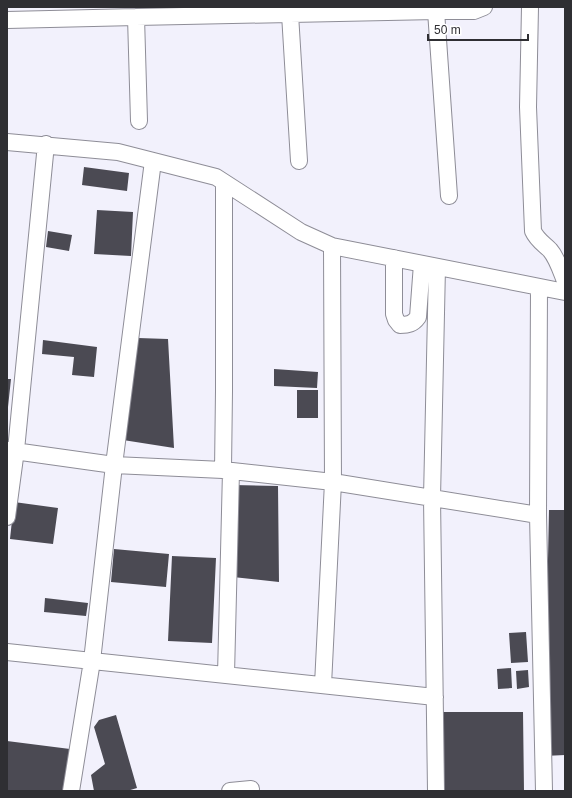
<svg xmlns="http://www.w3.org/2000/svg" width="572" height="798" viewBox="0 0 572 798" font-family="Helvetica,sans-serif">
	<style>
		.building { fill: #4b4a53 }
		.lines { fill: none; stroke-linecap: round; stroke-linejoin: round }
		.minor-casing { stroke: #8e8d97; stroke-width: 18 }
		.minor { stroke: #fff; stroke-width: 16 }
	</style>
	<rect width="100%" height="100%" fill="#f2f1fc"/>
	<path class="building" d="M84,167L129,173L127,191L82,185Z
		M97,210L133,212L131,256L94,254Z
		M48,231L72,235L69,251L46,247Z
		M138,338L168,339L174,448L123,440Z
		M43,340L97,347L94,377L72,375L74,357L42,354Z
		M274,369L318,372L317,388L274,386Z
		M7,379H11L8,407H7Z
		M297,390H318V418H297Z
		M233,485L278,486L279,582L233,577Z
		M14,502L58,508L53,544L10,539Z
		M549,510H565V755L544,756Z
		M114,549L169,554L166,587L111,582Z
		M172,556L216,558L212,643L168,641Z
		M45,598L88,603L86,616L44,612Z
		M526,632L528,662L511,663L509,633Z
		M511,668L512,688L498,689L497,669Z
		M528,670L529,687L517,689L516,671Z
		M443,712H523L524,791H440Z
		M116,715L137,788L127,791H94L91,775L105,764L94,727L99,720Z
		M7,741L70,749L65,791H7Z"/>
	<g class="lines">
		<g class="minor-casing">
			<path id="minor" d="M530,7L528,107L533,231C537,240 544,244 550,250C557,258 561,271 565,281
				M436,11L449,196
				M290,14L299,161
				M7,20L136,17
				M139,121L136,17L436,11H474L484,7
				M7,142L118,152L216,177L301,232L332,246L565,292
				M224,183V391L223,470L333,482L538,515
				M394,258V314L396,320L400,325C408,325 413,324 418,317L422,264
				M539,287L538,515L544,791
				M7,450L114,465L223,470
				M7,517L16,450L46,144
				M7,652L435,697
				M226,675L231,471
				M323,685L333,482L332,246
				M71,791L92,661L114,465L153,161
				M230,791L251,789
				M436,791L432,498L437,267"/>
		</g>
		<use href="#minor" class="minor"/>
	</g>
	<rect width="572" height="798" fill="none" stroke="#2f2f33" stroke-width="16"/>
	<path d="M428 34v6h100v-6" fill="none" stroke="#2f2f33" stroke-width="2"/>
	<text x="434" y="34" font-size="12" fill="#2f2f33" stroke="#ffffff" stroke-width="3" paint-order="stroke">50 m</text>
</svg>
